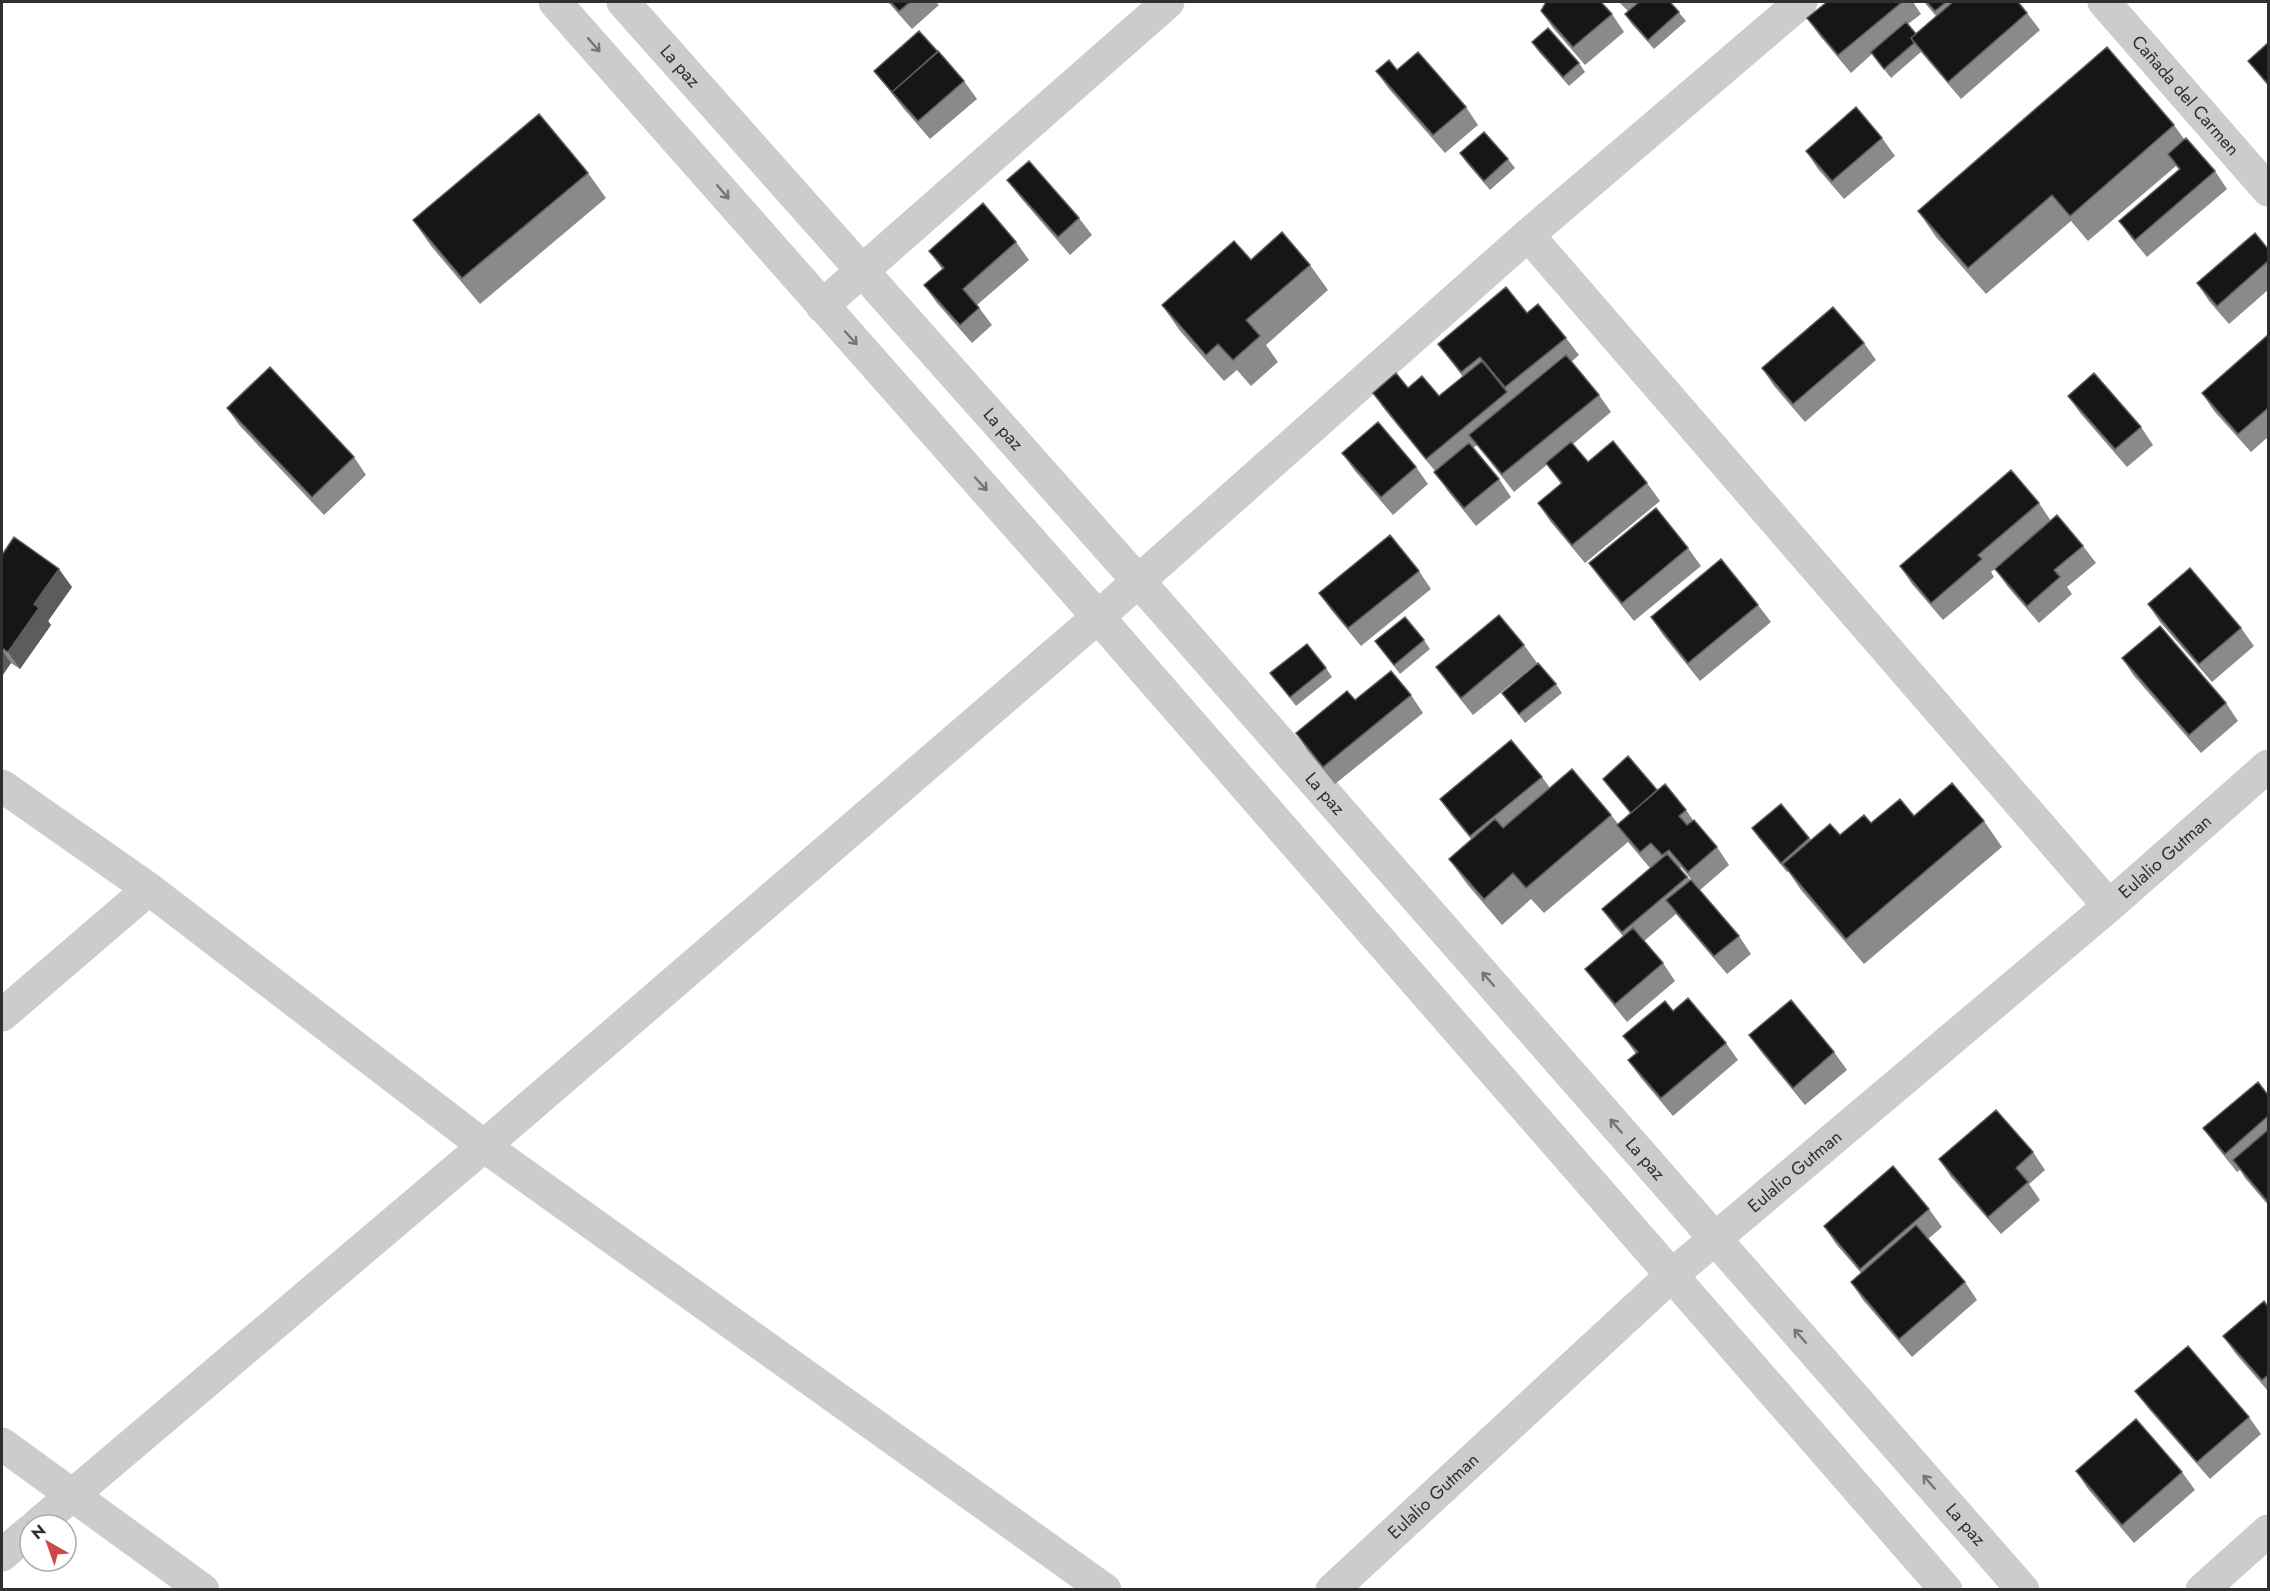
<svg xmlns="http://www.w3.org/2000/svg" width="2270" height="1591" viewBox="0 0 2270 1591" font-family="Jost,sans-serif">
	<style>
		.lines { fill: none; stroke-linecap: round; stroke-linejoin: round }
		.minor { stroke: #ccc; stroke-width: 33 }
		.wall { fill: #8a8a8a }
		.shaded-wall { fill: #5c5c5c }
		.building { fill: #161616; stroke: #5c5c5c; stroke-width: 1.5 }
		.oneway { stroke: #767676 }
		.labels { text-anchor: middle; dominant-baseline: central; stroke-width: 6; stroke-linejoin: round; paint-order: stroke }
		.street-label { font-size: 18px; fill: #2f2f2f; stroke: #fff }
	</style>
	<rect width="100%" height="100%" fill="#fff"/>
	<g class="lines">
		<g class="minor">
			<path d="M555,2L1098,617L1946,1590"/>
			<path id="s1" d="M623,2L1164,610L2023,1590"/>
			<path id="s2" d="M2104,2L2268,190"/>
			<path d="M1528,235L2109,906"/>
			<path d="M822,306L1168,2"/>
			<path d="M2,786L149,889L484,1146L1105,1590"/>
			<path d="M2,1015L149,889"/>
			<path d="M2,1444L203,1590"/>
			<path d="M37,1525L484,1146L1098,617L1528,235L1801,2"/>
			<path d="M2,1555L30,1531"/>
			<path id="s3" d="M1332,1590L1672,1275L2109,906L2268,766"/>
			<path d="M2202,1590L2268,1531"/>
		</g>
	</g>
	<path class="wall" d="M888,2H936L939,5L912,29Z
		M1619,2H1670L1686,21L1654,49L1631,23L1625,14L1628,11Z
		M1827,2H1913L1921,14L1908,24L1916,34L1936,16L1924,2H2018L2027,13L2040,30L1961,99L1921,52L1891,78L1872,54L1851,73L1820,36L1807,18Z
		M1541,11L1612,14L1624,32L1585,65L1553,28Z
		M1532,42L1579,63L1585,72L1569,86L1538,51Z
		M2268,43V86L2248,61Z
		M1397,70L1466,107L1478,125L1445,153L1389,89L1376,71Z
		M874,71L964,81L977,99L930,139L904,109Z
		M2174,125L2184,139L2215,171L2227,189L2147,257L2132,239L2119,221L2179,170L2176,166L2088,241L2071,221L1986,294L1936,237L1918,211Z
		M1882,138L1895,156L1844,199L1818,169L1806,151Z
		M1460,153L1508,159L1515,168L1490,190L1466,162Z
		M588,173L606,198L480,304L431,246L413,220Z
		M1007,180L1079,218L1092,235L1070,255L1020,197Z
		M1016,242L1029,260L977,305L992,325L972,343L937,303L924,285L942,269L929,251Z
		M2268,249V290L2229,324L2209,301L2197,283Z
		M1310,265L1328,290L1266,345L1278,362L1251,386L1237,370L1224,381L1180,331L1162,305Z
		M1527,313L1566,338L1579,355L1571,362L1599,395L1611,412L1573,444L1588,462L1647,483L1660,501L1585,563L1550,521L1538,503L1561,484L1548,464L1514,492L1477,445L1473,448L1499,479L1511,497L1476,526L1447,490L1435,471L1385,410L1373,393L1408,388L1439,396L1463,377L1438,344Z
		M2268,335V437L2251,452L2214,411L2202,393Z
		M1864,343L1876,360L1805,422L1774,386L1762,368Z
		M2068,396L2141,427L2153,445L2127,467L2081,414Z
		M227,408L354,457L366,475L324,515L239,425Z
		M1342,453L1416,467L1428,484L1393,515L1355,471Z
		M2039,503L2051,521L2083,546L2096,563L2067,587L2072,594L2039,623L2008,587L1995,569L2042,529L1991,572L1994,577L1943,620L1912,584L1900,566Z
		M1688,548L1701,566L1634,621L1602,581L1589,563Z
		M2,555L72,587L48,621L51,625L20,669L11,663L2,676Z
		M1419,571L1431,589L1361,646L1332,611L1319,593Z
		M2148,604L2241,628L2254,646L2212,682L2160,622Z
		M1758,605L1771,622L1700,681L1663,635L1651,617Z
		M1424,640L1430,649L1400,674L1375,641Z
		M1524,645L1537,663L1473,715L1449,685L1436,667Z
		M2122,658L2226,703L2238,721L2201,753L2134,676Z
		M1326,668L1332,677L1296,706L1270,673Z
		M1556,684L1562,693L1525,723L1502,693Z
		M1411,695L1423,713L1335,784L1308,751L1296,733L1355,700Z
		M1542,777L1550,788L1611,815L1618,824L1630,813L1603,779L1657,790L1686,810L1693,820L1717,847L1729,865L1700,890L1681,867L1680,868L1739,936L1751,954L1727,974L1676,914L1644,941L1663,963L1675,981L1627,1022L1598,986L1585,969L1623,936L1615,927L1602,909L1650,868L1628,842L1544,913L1531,899L1502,925L1467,884L1449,859L1471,839L1452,816L1440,799Z
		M1781,804L1811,840L1840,835L1871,823L1914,816L1984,821L2002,847L1864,964L1801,890L1788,871L1787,872L1758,837L1752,828Z
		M1673,1011L1726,1043L1738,1060L1673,1116L1641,1078L1628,1060L1636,1054L1623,1036Z
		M1749,1035L1834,1052L1847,1070L1805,1105L1762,1053Z
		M2268,1095V1205L2245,1178L2240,1170L2237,1172L2216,1146L2203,1128Z
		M2033,1152L2045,1170L2029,1184L2040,1200L2001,1234L1951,1177L1939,1159Z
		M1929,1209L1942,1227L1928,1239L1965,1282L1977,1300L1912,1357L1863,1300L1851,1282L1861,1273L1836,1244L1824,1226Z
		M2268,1307V1391L2236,1354L2223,1336Z
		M2135,1391L2249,1417L2261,1434L2210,1479L2148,1408Z
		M2076,1471L2182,1472L2195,1490L2134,1543L2088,1489Z"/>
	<path class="shaded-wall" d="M59,569L72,587L48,621L51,625L20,669L8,652L34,604Z
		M2,650L11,663L2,676Z"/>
	<path class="building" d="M891,2H910L899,11Z
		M1546,2H1601L1612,14L1573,47L1541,11Z
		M1639,2H1670L1679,12L1648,40L1625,14Z
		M1827,2H1902L1838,55L1807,18Z
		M1927,2H1946L1935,11Z
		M1953,2H2018L2027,13L1948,82L1911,38Z
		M1906,22L1916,34L1911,38L1914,43L1884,69L1871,52Z
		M1548,28L1579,63L1563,77L1532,42Z
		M919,31L938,52L892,92L874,71Z
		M2268,43V84L2248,61Z
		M2107,47L2174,125L2070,216L2052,195L1968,268L1918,211Z
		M938,51L964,81L918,121L892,92Z
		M1418,52L1466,107L1433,135L1376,71L1389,60L1397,70Z
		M1856,107L1882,138L1832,181L1806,151Z
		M539,114L588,173L462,278L413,220Z
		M1484,132L1508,159L1484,181L1460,153Z
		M2186,138L2215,171L2135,240L2119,221L2180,169L2168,154Z
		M1029,161L1079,218L1058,237L1007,180Z
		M983,203L1016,242L963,289L979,308L960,325L924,285L944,268L929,251Z
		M1282,232L1310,265L1246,320L1260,336L1233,360L1218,344L1206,355L1162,305L1234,241L1251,260Z
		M2255,233L2268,249V261L2217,306L2197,283Z
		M1506,287L1527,313L1538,304L1566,338L1505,387L1480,357L1461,372L1438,344Z
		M1833,307L1864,343L1793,404L1762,368Z
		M2268,335V408L2238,434L2202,393Z
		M1566,355L1599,395L1502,474L1469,435Z
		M1482,361L1507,392L1426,459L1373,393L1396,373L1408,388L1422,376L1439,396Z
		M270,367L354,457L312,497L227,408Z
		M2094,373L2141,427L2115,449L2068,396Z
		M1378,422L1416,467L1381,497L1342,453Z
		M1613,441L1647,483L1572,545L1538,503L1562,483L1546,463L1571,442L1588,462Z
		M1469,443L1499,479L1464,508L1434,472Z
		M2011,470L2039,503L1978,555L1982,559L1931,603L1900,566Z
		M1656,508L1688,548L1622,603L1589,563Z
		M2057,515L2083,546L2054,570L2060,577L2027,606L1995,569Z
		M1390,535L1419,571L1348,628L1319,593Z
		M14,537L59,569L34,604L39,608L8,652L2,648V555Z
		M1721,559L1758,605L1688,663L1651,617Z
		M2190,568L2241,628L2199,664L2148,604Z
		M1499,615L1524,645L1461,698L1436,667Z
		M1405,617L1424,640L1394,665L1375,641Z
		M2160,626L2226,703L2189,735L2122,658Z
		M1307,644L1326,668L1290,697L1270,673Z
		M1538,663L1556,684L1519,714L1502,693Z
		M1391,671L1411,695L1323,767L1296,733L1347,691L1355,700Z
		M1511,740L1542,777L1470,836L1440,799Z
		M1628,756L1657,790L1631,813L1603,779Z
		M1572,769L1611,815L1526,888L1513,873L1484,899L1449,859L1495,819L1503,828Z
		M1952,783L1984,821L1846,939L1783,864L1830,824L1840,835L1864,815L1871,823L1900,799L1914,816Z
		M1665,784L1686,810L1679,816L1687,825L1694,820L1717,847L1688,872L1669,850L1662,855L1651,843L1640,852L1617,825Z
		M1781,804L1809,838L1781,863L1752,828Z
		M1667,854L1687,877L1622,932L1602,909Z
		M1691,880L1739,936L1714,956L1666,900Z
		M1633,928L1663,963L1615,1004L1585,969Z
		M1688,998L1726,1043L1661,1098L1628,1060L1638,1052L1623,1036L1665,1001L1673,1011Z
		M1791,1000L1834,1052L1793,1088L1749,1035Z
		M2258,1082L2268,1095V1116L2225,1154L2203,1128Z
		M1996,1110L2033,1152L2016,1168L2028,1182L1988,1217L1939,1159Z
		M2268,1130V1202L2233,1160Z
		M1893,1166L1929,1209L1860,1269L1824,1226Z
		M1916,1225L1965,1282L1899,1339L1851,1282Z
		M2264,1301L2268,1307V1375L2262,1380L2223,1336Z
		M2188,1346L2249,1417L2197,1462L2135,1391Z
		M2136,1419L2182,1472L2122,1525L2076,1471Z"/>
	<defs><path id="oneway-shaft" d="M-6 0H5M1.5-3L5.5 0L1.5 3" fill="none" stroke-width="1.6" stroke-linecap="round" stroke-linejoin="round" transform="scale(1.5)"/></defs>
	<g class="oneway">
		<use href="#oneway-shaft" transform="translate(594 45) rotate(49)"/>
		<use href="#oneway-shaft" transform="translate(723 192) rotate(49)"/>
		<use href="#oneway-shaft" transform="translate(851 338) rotate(48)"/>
		<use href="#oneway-shaft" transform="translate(981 484) rotate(48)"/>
		<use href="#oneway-shaft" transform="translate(1488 979) rotate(-131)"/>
		<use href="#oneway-shaft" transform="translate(1616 1126) rotate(-131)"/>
		<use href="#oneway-shaft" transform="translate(1800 1336) rotate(-131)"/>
		<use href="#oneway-shaft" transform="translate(1929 1482) rotate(-131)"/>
	</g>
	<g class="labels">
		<g class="street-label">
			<text stroke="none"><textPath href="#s1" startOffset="86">La paz</textPath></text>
			<text stroke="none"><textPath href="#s2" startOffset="124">Cañada del Carmen</textPath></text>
			<text stroke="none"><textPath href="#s1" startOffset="572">La paz</textPath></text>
			<text stroke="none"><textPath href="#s1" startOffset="1058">La paz</textPath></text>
			<text stroke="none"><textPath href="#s3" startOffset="1110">Eulalio Gutman</textPath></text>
			<text stroke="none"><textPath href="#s1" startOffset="1544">La paz</textPath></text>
			<text stroke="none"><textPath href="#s3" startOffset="624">Eulalio Gutman</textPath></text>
			<text stroke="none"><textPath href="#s3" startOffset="138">Eulalio Gutman</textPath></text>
			<text stroke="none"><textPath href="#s1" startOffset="2030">La paz</textPath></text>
		</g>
	</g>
	<rect width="2270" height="1591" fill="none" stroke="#2f2f2f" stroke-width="6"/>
	<g transform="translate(48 1543) rotate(320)"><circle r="28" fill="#ffffff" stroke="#acacac" stroke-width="1.5"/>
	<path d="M0-4.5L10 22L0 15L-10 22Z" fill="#cf4849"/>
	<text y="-9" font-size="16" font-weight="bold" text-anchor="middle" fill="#2f2f2f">N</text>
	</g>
</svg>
